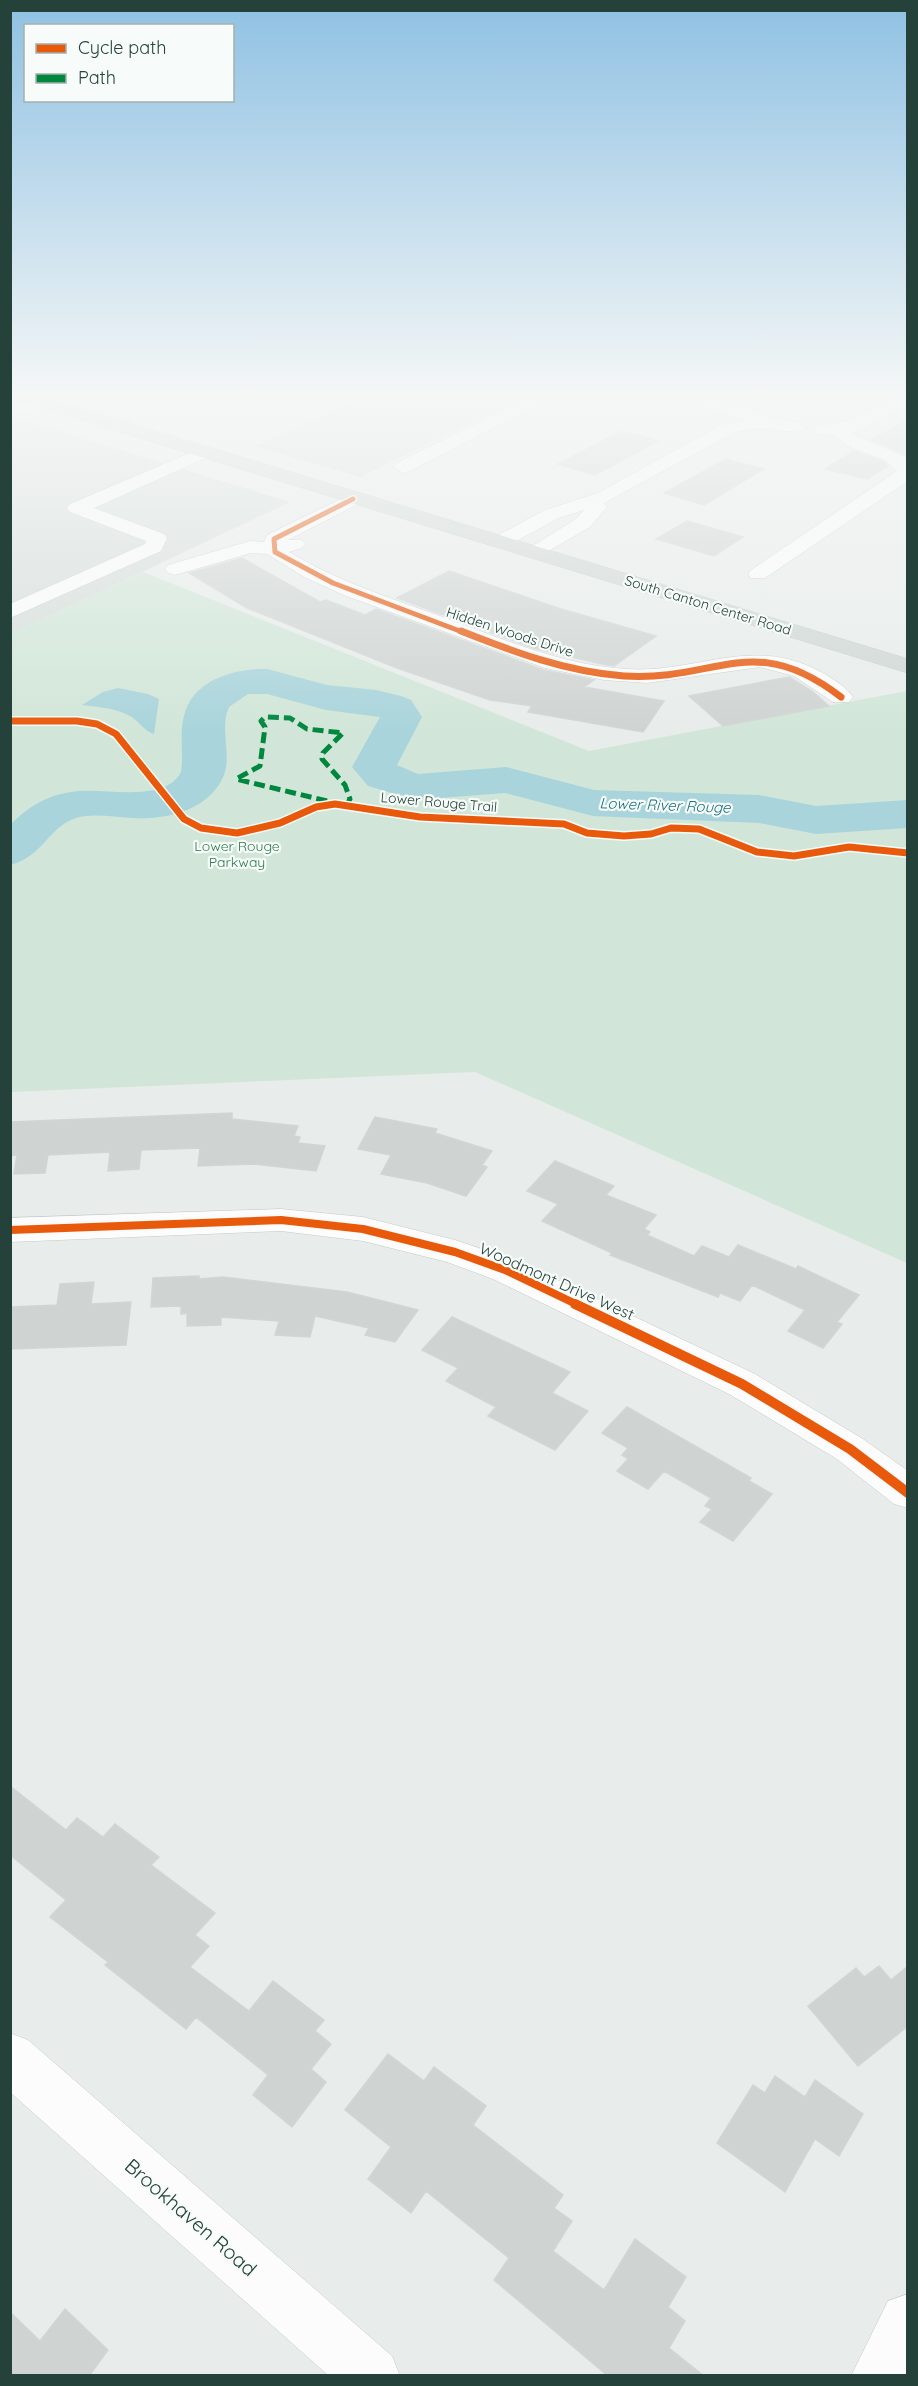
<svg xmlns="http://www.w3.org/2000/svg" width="918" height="2386" viewBox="0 0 918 2386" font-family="Quicksand,sans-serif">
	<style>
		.built { fill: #d6dedb }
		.green { fill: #d1e6d8 }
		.water { fill: #a9d4db }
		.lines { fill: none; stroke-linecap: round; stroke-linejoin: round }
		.river { fill: #a9d4db; fill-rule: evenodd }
		.building { fill: #cfd4d2; stroke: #d1d6d4; stroke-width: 1.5 }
		.minor-casing { stroke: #c5cac8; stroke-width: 1 }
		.major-casing { stroke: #c3ccc9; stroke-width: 1 }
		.minor { fill: #fcfcfc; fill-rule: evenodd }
		.major { fill: #cfd7d5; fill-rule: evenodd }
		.quiet { stroke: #00873e; stroke-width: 5; stroke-dasharray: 11 5; stroke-linecap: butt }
		.cycleway-far3-casing { stroke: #f7fbf9; stroke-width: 8 }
		.cycleway-far2-casing { stroke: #f7fbf9; stroke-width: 10 }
		.cycleway-far1-casing { stroke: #f7fbf9; stroke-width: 12 }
		.cycleway-casing { stroke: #f7fbf9; stroke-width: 14 }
		.cycleway-far3 { stroke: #e8590c; stroke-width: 5 }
		.cycleway-far2 { stroke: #e8590c; stroke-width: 7 }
		.cycleway-far1 { stroke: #e8590c; stroke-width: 8 }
		.cycleway { stroke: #e8590c; stroke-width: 10 }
		.labels { text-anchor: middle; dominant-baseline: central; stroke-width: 4.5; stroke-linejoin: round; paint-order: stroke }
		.far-street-label { font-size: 14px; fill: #24423a; stroke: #f7fbf9 }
		.far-park-label { font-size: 14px; fill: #2d7a4b; stroke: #f7fbf9 }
		.far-water-label { font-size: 15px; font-style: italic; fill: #1c6f80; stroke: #f7fbf9 }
		.street-label { font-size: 16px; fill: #24423a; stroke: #f7fbf9 }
		.near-street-label { font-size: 20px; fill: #24423a; stroke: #f7fbf9 }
	</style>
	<rect width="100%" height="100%" fill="#e8edeb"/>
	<path class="built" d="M363,398H522L360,477L255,446Z
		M10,416L290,502L11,634Z"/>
	<path class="green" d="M143,572L589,751L907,691V1263L475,1072L11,1092L10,634Z"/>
	<path class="water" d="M118,688L148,694L159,699L154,734C144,731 139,721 130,716C115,708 99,707 82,705L103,692Z"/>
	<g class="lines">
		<path class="river" d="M267,669L327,685L376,690L401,696L411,700L422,717L397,765L418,774L506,767L594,790L759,795L816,806L908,800V828L816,834L759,823L593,816L505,793L416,800L368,786L352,767L380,717L326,710L267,694H248L229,707C219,729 232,753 224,775C209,811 166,820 131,818C114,817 93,813 76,818C48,827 43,857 10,865V825C28,807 45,796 71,792C101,786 164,805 181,772C184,754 179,734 184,716C192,680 234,668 267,669Z"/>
	</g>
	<path class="building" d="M908,419L906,455L872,440Z
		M621,431L658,441L595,475L558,464Z
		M854,451L884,462L888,466L867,479L825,469Z
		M726,459L764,469L704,505L664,493Z
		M687,521L743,537L714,556L656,539Z
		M242,558L320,602L326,600L365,615L376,609L544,670L594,680L584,687L664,701L643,732L528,712L532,706L490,700L397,668L247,608L189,573Z
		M449,571L561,609L656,636L614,666L602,664L533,648L397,598Z
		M789,677L812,691L829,706L723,726L689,696Z
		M232,1113V1119L298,1126L294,1136L300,1137L298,1143L325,1146L316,1171L253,1164L198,1166L200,1148L141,1150L139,1169L108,1171L110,1152L48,1155L45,1173L14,1174L17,1155L10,1156V1122Z
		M375,1117L437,1129L435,1133L492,1151L482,1165L487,1167L466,1196L427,1183L381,1174L391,1155L358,1149Z
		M555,1161L614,1186L606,1195L656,1215L644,1229L650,1232L647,1235L694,1256L702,1246L729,1257L738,1245L796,1269L798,1266L859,1295L837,1322L842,1324L823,1348L788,1331L805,1310L752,1285L740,1301L720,1293L718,1297L610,1255L612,1253L542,1221L558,1204L527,1191Z
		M199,1276V1279L223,1277L347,1292L418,1310L395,1342L365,1335L369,1328L315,1316L310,1337L275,1335L279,1321L221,1317V1325L187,1326V1313L181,1314V1306L151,1307L153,1278Z
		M94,1282L91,1304L131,1302L126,1345L10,1349V1307L57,1305L60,1284Z
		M452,1317L570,1372L552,1393L588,1411L555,1450L488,1416L496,1407L446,1381L458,1368L422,1350Z
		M627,1407L751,1478L749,1481L772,1494L733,1541L700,1522L712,1509L705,1506L711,1498L664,1471L648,1489L617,1471L628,1459L622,1455L628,1448L602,1433Z
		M10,1786L66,1830L77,1818L103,1837L115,1824L159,1857L151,1865L215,1913L195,1935L209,1946L190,1967L249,2011L273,1981L324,2020L315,2031L331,2044L311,2069L326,2082L292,2127L253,2095L268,2075L196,2017L186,2029L105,1965L108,1962L50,1917L66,1900L10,1855Z
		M879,1966L891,1980L908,1966V2026L858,2066L808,2006L856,1968L864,1977Z
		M388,2054L424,2081L434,2067L486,2106L473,2125L563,2195L554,2208L572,2221L553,2251L604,2290L635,2239L686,2277L668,2307L685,2321L669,2348L704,2376H608L494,2280L509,2258L426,2191L411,2213L368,2179L391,2147L345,2110Z
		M775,2076L805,2097L815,2080L863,2114L839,2156L815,2139L785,2192L717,2143L753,2085L765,2093Z
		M65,2309L108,2350L89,2376H10V2312L40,2341Z"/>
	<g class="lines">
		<g class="minor-casing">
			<path id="minor" d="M31,398H44L47,402L44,406L10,417V406Z
				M529,398H552L410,471L403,473L394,467L396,463Z
				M683,398H712L767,414L769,419L797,422L806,427L797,432L756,428L733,433L604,503L607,507L590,527L540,556H526L523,552L576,519L584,510L559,518L507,546H493L490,542L493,538L545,510L598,493L721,425L747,420L685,402Z
				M893,398H908V405L852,434L906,457L908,481L765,578H751L748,574L751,570L897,471L885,460L847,446L834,435L817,434L814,430L817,426L850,421Z
				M204,447L210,448L213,452L210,456L94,508L164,534L167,538L161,551L10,618V604L145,544L146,541L70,512L67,508L70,504Z
				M353,493L360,495L363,499L360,503L288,540H302L305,544L302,548L289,552C337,581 390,598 443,617C503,639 561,665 626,669C697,674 751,634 821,672C832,678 845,686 853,697L849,702H833L794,676L760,667L647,683L604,680L545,668L346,596L306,578L267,554L251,553L175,575L168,573L165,569L168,565L250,541L264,542L267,535Z
				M281,1209L363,1217L455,1240L517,1261L755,1374L863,1439L908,1471V1508L894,1504L837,1459L729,1394L493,1279L447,1262L363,1241L281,1231L10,1242V1218Z
				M10,2033L28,2040L392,2356L400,2376H329L10,2092Z
				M908,2294V2376H851L888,2301Z"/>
		</g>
		<g class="major-casing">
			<path id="major" d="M19,398H47L908,659V673L21,402Z"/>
		</g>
		<use href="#minor" class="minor"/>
		<use href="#major" class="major"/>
		<path class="quiet" d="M327,801L236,779L260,766L265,727L261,721L265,717L290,718L307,729L343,733L323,753L322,759L345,785L350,799L346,806"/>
		<g class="cycleway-far3-casing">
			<path id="cycleway-far3" d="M353,499L274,539L275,552L333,583L465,633"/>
		</g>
		<g class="cycleway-far2-casing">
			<path id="cycleway-far2" d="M461,631C514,652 567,672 624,676C717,682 753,629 841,697
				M10,721H77L97,724L116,734L184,819L201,828L237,833L280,823L316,807L335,804L420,817L564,824L587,833L624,836L651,834L671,828L699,829L757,852L794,856L849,847L908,853"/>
		</g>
		<g class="cycleway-far1-casing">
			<path id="cycleway-far1" d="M10,1230L281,1220L363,1229L455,1252L505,1270L578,1305"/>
		</g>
		<g class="cycleway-casing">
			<path id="cycleway" d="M575,1304L742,1384L850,1449L908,1493"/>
		</g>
		<use href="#cycleway-far3" class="cycleway-far3"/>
		<use href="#cycleway-far2" class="cycleway-far2"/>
		<use href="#cycleway-far1" class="cycleway-far1"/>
		<use href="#cycleway" class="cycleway"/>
	</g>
	<linearGradient id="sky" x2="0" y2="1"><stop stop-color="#8fc1e3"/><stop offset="0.54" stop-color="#f5f7f6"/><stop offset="1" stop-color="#f5f7f6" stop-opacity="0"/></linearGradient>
	<rect width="918" height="733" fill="url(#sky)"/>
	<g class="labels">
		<g class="far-street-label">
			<text transform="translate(708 605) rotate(17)">South Canton Center Road</text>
			<text transform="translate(510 632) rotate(18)">Hidden Woods Drive</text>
			<text transform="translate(439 802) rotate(5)">Lower Rouge Trail</text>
		</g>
		<g class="far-park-label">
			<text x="237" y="846">Lower Rouge<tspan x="237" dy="16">Parkway</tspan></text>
		</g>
		<g class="far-water-label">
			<text transform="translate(665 805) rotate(2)">Lower River Rouge</text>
		</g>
		<g class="street-label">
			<text transform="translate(557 1281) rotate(24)">Woodmont Drive West</text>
		</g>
		<g class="near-street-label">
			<text transform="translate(191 2217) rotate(41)">Brookhaven Road</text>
		</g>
	</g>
	<rect width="918" height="2386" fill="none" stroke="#24423a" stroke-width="24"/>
	<rect x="24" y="24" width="210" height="78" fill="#f7fbf9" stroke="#a3b1ad" stroke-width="1.5"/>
	<rect x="36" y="44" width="30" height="9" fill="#e8590c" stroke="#a3b1ad" stroke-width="1.5"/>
	<text x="78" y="54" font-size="18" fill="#24423a">Cycle path</text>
	<rect x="36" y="74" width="30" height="9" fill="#00873e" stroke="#a3b1ad" stroke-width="1.5"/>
	<text x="78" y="84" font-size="18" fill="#24423a">Path</text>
</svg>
